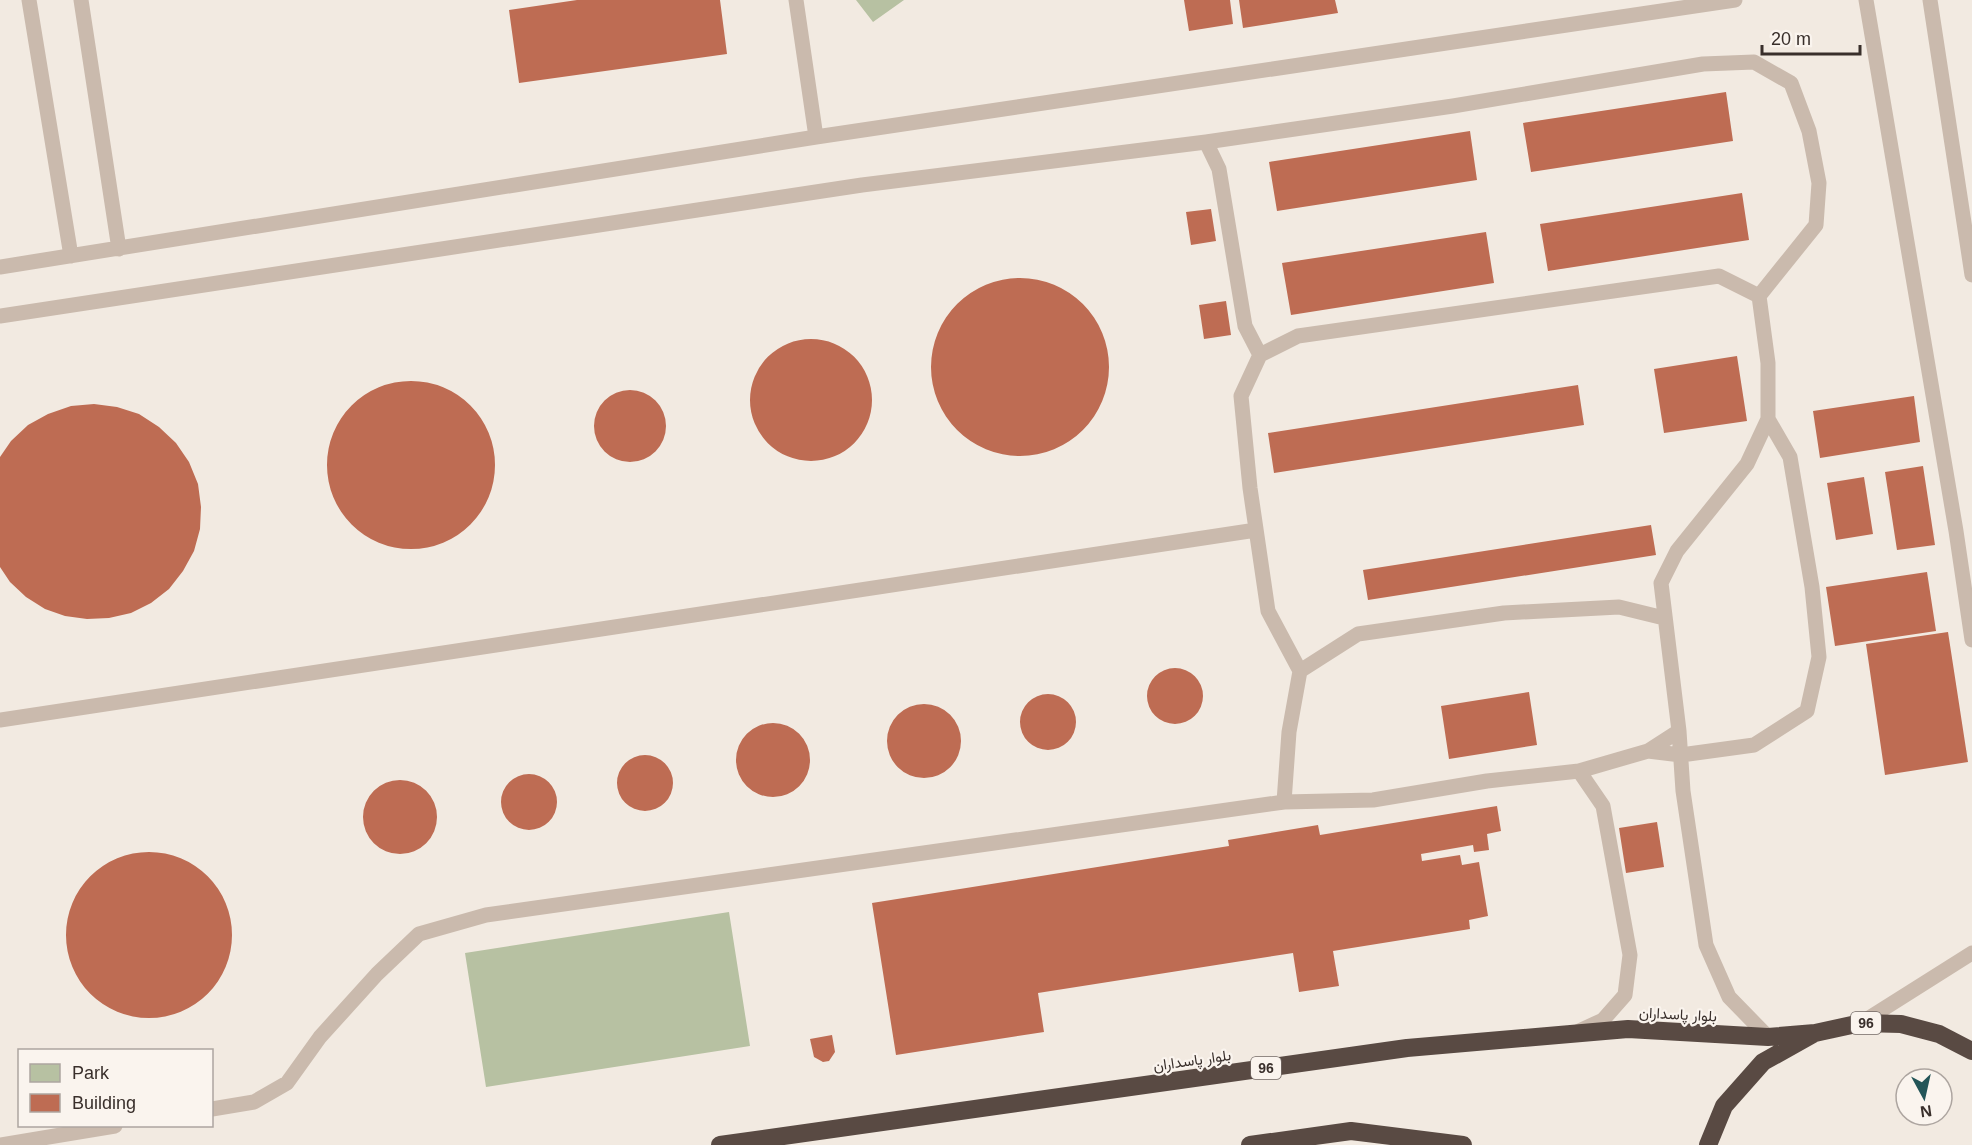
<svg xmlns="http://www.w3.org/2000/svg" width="1972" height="1145" viewBox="0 0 1972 1145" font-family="Helvetica,Vazirmatn,sans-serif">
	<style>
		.green { fill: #b7c1a2 }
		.building { fill: #be6c53 }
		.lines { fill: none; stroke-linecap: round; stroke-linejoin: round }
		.lane { stroke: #cabaad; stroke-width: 15 }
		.highway { stroke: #594a43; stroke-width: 18 }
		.labels { text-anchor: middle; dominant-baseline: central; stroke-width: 4.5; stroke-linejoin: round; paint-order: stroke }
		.shield { fill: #faf4ee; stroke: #736a66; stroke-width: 1.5 }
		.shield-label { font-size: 14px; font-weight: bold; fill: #392f2b }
		.street-label { font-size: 15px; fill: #392f2b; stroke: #faf4ee }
	</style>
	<rect width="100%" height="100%" fill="#f2eae1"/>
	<path class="green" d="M856,0H904L873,22Z
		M729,912L750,1046L486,1087L465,953Z"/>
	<path class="building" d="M577,0H720L727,54L519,83L509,10Z
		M1184,0H1230L1233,24L1189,31Z
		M1239,0H1335L1338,13L1243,28Z
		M1726,92L1733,141L1531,172L1523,123Z
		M1470,131L1477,180L1277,211L1269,162Z
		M1742,193L1749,240L1548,271L1540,224Z
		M1211,209L1216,241L1191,245L1186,212Z
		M1486,232L1494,283L1291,315L1282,263Z
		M931 367a89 89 0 1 1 178 0a89 89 0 1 1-178 0Z
		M1226,301L1231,335L1204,339L1199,305Z
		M750 400a61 61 0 1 1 122 0a61 61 0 1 1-122 0Z
		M1737,356L1747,421L1664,433L1654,369Z
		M327 465a84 84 0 1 1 168 0a84 84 0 1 1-168 0Z
		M1578,385L1584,425L1274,473L1268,433Z
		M594 426a36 36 0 1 1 72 0a36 36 0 1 1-72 0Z
		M1914,396L1920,442L1820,458L1813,411Z
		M94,404L117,407L139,414L159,427L176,443L189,462L198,484L201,507L200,529L194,551L183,571L169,589L151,603L131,613L109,618L87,619L65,616L45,609L26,597L10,582L0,567V457L11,441L28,425L48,414L71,406Z
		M1923,466L1935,545L1897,550L1885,472Z
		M1864,477L1873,534L1836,540L1827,483Z
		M1651,525L1656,555L1368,600L1363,570Z
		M1927,572L1936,631L1835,646L1826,587Z
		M1948,632L1968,762L1885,775L1866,644Z
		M1147 696a28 28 0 1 1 56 0a28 28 0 1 1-56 0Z
		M1529,692L1537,745L1449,759L1441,706Z
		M1020 722a28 28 0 1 1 56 0a28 28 0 1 1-56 0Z
		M887 741a37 37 0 1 1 74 0a37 37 0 1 1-74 0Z
		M736 760a37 37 0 1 1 74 0a37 37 0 1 1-74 0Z
		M617 783a28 28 0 1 1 56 0a28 28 0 1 1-56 0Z
		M501 802a28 28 0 1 1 56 0a28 28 0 1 1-56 0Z
		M363 817a37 37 0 1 1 74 0a37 37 0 1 1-74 0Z
		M1497,806L1501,831L1487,834L1489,850L1474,852L1473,845L1421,854L1422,861L1460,855L1462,865L1479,862L1488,916L1469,920L1470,929L1333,951L1339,986L1299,992L1293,953L1038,993L1044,1032L896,1055L872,903L1229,846L1228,840L1318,825L1320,835Z
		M1657,822L1664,867L1626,873L1619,828Z
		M66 935a83 83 0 1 1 166 0a83 83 0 1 1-166 0Z
		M832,1035L835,1052L829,1061L823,1062L814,1057L810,1039Z"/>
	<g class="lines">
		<path class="lane" d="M29,0L71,256
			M81,0L119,249
			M796,0L816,137
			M1866,0L1956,531L1972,640
			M1930,0L1972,275
			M1206,142L1219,169L1245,326L1260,355
			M0,267L816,137L1735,0
			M0,316L862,185L1206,142L1453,106L1703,64L1754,62L1791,83L1809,131L1819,183L1816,225L1759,296L1768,363V419L1747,464L1677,551L1661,583L1679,731L1683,791L1706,945L1729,997L1768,1037
			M1300,671L1268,611L1250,488L1241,396L1260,355L1298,336L1719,276L1759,296
			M0,720L1256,530
			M1648,751L1681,755L1754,745L1807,711L1819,657L1812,587L1790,457L1768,419
			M1284,802L1289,732L1300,671L1358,634L1504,613L1619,607L1664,618
			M1861,1023L1972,953
			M1579,1031L1603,1020L1625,995L1630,955L1603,806L1579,771
			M212,1109L254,1102L287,1083L320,1037L377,974L419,934L486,915L1284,802L1373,800L1487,781L1579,771L1648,751L1679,731
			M1,1145L115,1126"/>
		<path class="highway" d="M720,1145L1407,1048L1628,1029L1768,1037L1815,1033
			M1250,1145L1351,1131L1463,1145
			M1708,1145L1724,1106L1763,1062L1815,1033L1861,1023L1901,1024L1939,1034L1972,1051"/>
	</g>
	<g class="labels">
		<g class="shield">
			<rect x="1851" y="1012" width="30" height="22" rx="4.5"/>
			<rect x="1251" y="1057" width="30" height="22" rx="4.5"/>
		</g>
		<g class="shield-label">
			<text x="1866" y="1023">96</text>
			<text x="1266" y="1068">96</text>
		</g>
		<g class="street-label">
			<text transform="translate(1678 1014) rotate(3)">بلوار پاسداران</text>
			<text transform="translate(1192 1060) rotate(-8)">بلوار پاسداران</text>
		</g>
	</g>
	<rect x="18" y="1049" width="195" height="78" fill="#faf4ee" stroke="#ada5a0" stroke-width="1.5"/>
	<rect x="30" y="1064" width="30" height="18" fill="#b7c1a2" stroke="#ada5a0" stroke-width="1.5"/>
	<text x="72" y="1079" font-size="18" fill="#392f2b">Park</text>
	<rect x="30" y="1094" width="30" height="18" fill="#be6c53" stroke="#ada5a0" stroke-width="1.5"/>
	<text x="72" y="1109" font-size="18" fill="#392f2b">Building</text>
	<g transform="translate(1924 1097) rotate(172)"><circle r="28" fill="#faf4ee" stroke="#ada5a0" stroke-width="1.5"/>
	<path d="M0-4.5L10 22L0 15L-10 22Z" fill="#235558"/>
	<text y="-9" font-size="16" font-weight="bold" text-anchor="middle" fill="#392f2b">N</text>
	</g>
	<path d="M1762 45v9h98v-9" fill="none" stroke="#392f2b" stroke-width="3"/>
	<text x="1771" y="45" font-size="18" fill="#392f2b" stroke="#faf4ee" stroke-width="4.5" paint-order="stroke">20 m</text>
</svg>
